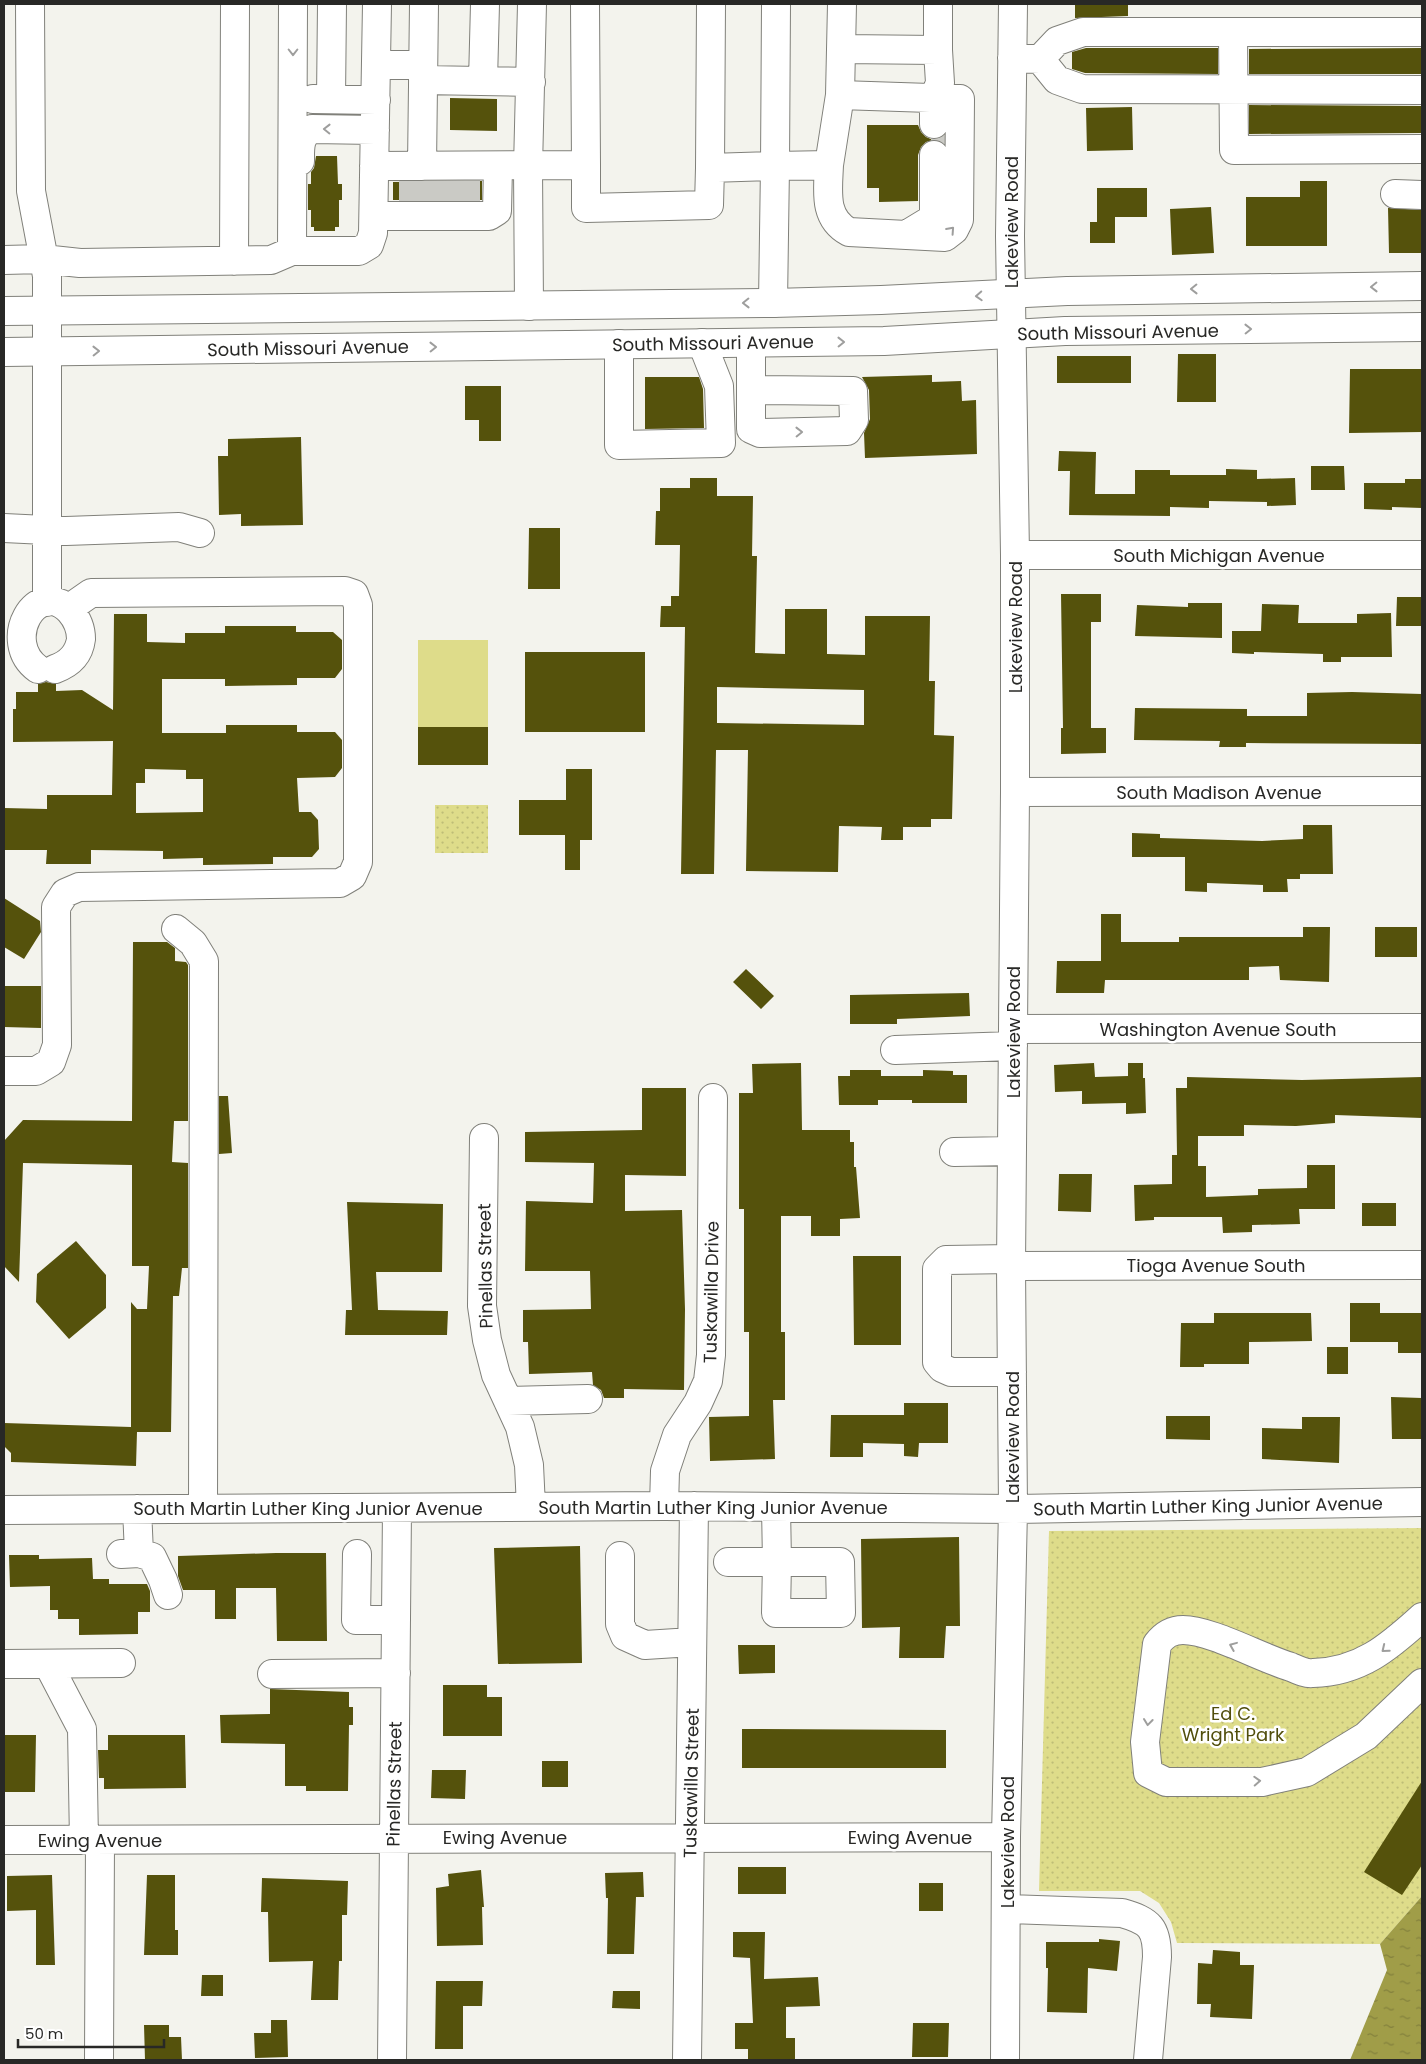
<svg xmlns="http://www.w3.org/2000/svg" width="1426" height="2064" viewBox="0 0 1426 2064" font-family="Poppins,sans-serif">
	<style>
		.green { fill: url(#green-dots) }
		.pitch { fill: #dedc8a }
		.water { fill: url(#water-ripples) }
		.building { fill: #55520c; fill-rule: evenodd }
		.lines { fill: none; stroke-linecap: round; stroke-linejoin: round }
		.minor-tunnel { stroke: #cacac5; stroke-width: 28; stroke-dasharray: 28 14; stroke-linecap: butt }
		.minor-casing { stroke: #80807a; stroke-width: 30 }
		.major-casing { stroke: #80807a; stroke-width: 30 }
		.minor { stroke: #fff; stroke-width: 28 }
		.major { stroke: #fff; stroke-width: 28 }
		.oneway { stroke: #9e9e9d }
		.labels { text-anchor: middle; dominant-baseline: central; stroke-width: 5; stroke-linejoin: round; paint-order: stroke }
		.street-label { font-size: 18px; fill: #282826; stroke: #fff }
		.park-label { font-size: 18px; fill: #514e0c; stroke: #fff }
	</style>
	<defs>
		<pattern id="green-dots" width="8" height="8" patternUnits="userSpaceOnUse" patternTransform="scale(1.25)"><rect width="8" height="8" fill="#dedc8a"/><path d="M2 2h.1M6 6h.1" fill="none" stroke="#bebd77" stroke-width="1.8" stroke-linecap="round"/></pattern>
		<pattern id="water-ripples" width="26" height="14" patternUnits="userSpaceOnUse" patternTransform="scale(1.25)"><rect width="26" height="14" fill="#a09d48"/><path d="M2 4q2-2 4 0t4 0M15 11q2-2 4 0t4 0" fill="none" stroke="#82803c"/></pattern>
	</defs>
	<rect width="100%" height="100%" fill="#f3f3ed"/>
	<path class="green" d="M435,805H488V853H435Z
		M1422,1528V1896L1380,1944L1177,1943L1171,1922L1159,1903L1140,1891H1039L1049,1531Z"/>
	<path class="pitch" d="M418,640H488V727H418Z"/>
	<path class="water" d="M1422,1896V2060H1350L1387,1970L1380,1944Z"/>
	<path class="building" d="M1075,4H1128V16L1075,18Z
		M1086,48H1218V74L1085,73L1072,69V52Z
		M1422,48V74H1249V49Z
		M450,98L497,99V131L450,130Z
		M1249,105L1422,106V133L1249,134Z
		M1132,107L1133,150L1087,151L1086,108Z
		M867,125H918L921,132L926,137L933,140L926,142L921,147L918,155V201L879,202V188H867Z
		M316,156H337L338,184H342V200H339V227H335V231H314V227H311V210H308V184H311V172L314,168Z
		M482,181V200H393V182Z
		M1300,181H1327V246H1246V197H1300Z
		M1097,188H1147V217H1115V243H1090V222H1097Z
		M1211,207L1214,253L1172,255L1170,209Z
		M1388,208L1422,210V253H1389Z
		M1178,354H1216V402H1177Z
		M1057,356H1131V383H1057Z
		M1350,369H1422V432L1349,433Z
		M932,375V382L961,381L962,401L976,400L977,454L865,458L864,433L870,419L869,390L862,377Z
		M645,377H699L703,389L704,428L645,429Z
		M465,386H501V441H479V420H465Z
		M301,437L303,525L241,526V514L219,515L218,456H228V439Z
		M1059,451L1096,452L1095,494H1135V470H1170V475H1226V469L1257,470V479L1295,478L1296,505L1267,506V502L1209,501V508L1170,507V516L1069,515L1070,471H1058Z
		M1311,466H1344L1345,490H1311Z
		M690,478H717V496H753L752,556H757L755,653L785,654V609H827V654L865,655V616H930L929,681H935L934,735L954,736L952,819H931V827H903V840H881L882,827L839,826L838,872L746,871L748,750H716L714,874H681L685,627H660L661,606H671V596H679L680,545H655L656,511H660V488H690ZM717,687L864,690V725L717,723Z
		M1405,479H1422V508L1392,507V510L1364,509V483H1405Z
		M529,528H560V589H528Z
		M1061,594H1101V622H1091V728H1106V753L1061,754V728H1063Z
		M1397,597H1422V626H1396Z
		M1188,603H1222V638L1135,636L1137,605L1188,607Z
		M1262,604L1299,605L1298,623H1357V614L1391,613L1392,657H1341V662H1323V654L1254,652V654L1232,653V631H1261Z
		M114,614H147V642L185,643V633H225V626H296V632H333L342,640V669L335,678H297V685L225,686V679H162V733H226V725H297V732H335L342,740V768L335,777L297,778L299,812H311L318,820L319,849L312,857H273V864L203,865V858L163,859V851L91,850V864H46L47,850H4V808L47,809V795H112L113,741L13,742V709H16V692H38V684L46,682L56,684V691L82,690L113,710ZM145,769L186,770V779H203V812L136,813V783H145Z
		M525,652H645V732H525Z
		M1352,692L1422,694V744L1246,743V747H1219L1220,741L1134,740L1135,708L1247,709V716H1307V693Z
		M418,727H488V765H418Z
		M566,769H592V840H580V870H565V835H519V800H566Z
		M1303,825H1332L1333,874H1300V879H1287L1288,892H1263V885L1207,883V892L1185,891V857H1132V833L1160,834V838L1262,841L1303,839Z
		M4,898L40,921L41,932L24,959L4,947Z
		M1101,914H1121V942H1179V937H1303V927H1330L1329,982L1280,980L1279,966L1249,967V980H1105L1104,993H1056L1057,961H1101Z
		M1375,927H1417V957H1375Z
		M133,942H167L175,948V961L186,962L188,965V1121H174L172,1162L188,1163V1268H182L179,1296H173L171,1432H137L136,1466L11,1462V1453L4,1446V1423L131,1427V1302L137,1309H147L149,1266H132V1165L23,1163L19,1282L4,1266V1141L23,1120L132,1121Z
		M746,969L774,996L761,1009L733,982Z
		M4,986H41V1028L4,1027Z
		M969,993L970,1016L897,1019V1024H850V995Z
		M801,1063L802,1130H850V1142H854V1167H856L860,1218L840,1219V1236H811V1216H781V1332H785V1400H773L775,1459L710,1461L709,1417L749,1416V1332H744V1209H739V1093H753L752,1064Z
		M1094,1063L1095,1077L1128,1076V1063H1143V1078H1145L1146,1113L1126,1114V1103L1082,1104V1091L1055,1092L1054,1065Z
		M850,1070H881V1076H923V1070L953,1071V1075H967V1103H912V1100H878V1105H839L838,1076H850Z
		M1187,1077L1302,1080L1422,1077V1118L1335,1115V1123L1296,1126L1244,1125V1136H1198V1166H1206V1197L1258,1195V1189L1307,1188V1165H1335V1209H1299L1300,1224L1252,1225V1232L1223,1233L1222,1217H1154V1220L1135,1221L1134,1185L1172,1184V1155H1177L1176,1088H1187Z
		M642,1088H686V1176L625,1175V1211L682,1210L685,1309L684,1390L624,1389V1398H604L601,1390L593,1385L592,1372L529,1374L528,1342H523V1310L591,1309L590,1271H525L526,1201L593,1203L594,1163L525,1162V1132L642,1130Z
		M219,1096H228L232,1153L219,1154Z
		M1059,1174H1092L1091,1212L1058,1211Z
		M347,1202L443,1204L442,1272H376L378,1310L448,1311L447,1335H345L346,1310H352Z
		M1362,1203H1396V1226H1362Z
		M76,1241L106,1275V1308L69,1339L36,1302L37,1274Z
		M853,1256H901V1345H854Z
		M1350,1303H1380V1313H1422V1353H1398V1342H1350Z
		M1214,1313H1311L1312,1341L1249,1342V1364H1204V1367H1180L1181,1323H1214Z
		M1327,1347H1348V1374H1327Z
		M1391,1397L1422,1398V1439H1392Z
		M904,1403H948V1443H919L918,1457L904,1456V1444L863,1443V1457H830L831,1415H904Z
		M1166,1416H1210V1440L1166,1439Z
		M1302,1417H1340L1339,1463L1262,1459V1428L1302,1429Z
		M959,1537L960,1626H946L944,1658H899L900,1627L862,1628L861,1539Z
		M580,1546L582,1663L498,1664L494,1548Z
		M276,1553H326L327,1641H277L276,1588H236V1619H215V1590H183L178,1576V1556Z
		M9,1555H39V1559L92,1558L93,1579H109V1584H147L150,1591V1612H138V1634L79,1635V1619H58V1610H50V1586L10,1587Z
		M738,1645H775V1673L739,1674Z
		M443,1685H487V1697H502V1736H443Z
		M270,1689L349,1692V1707H353V1725H349L348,1791H306V1786H285V1744L221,1743L220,1715L270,1714Z
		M742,1729L946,1730V1768H742Z
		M4,1735H36L35,1792H4Z
		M108,1735H185L186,1788L104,1789V1778H99L98,1750H108Z
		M542,1761H568V1787H542Z
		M432,1770H466L465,1799L431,1798Z
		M1422,1781V1865L1402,1895L1364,1872Z
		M738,1867H786V1894H738Z
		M481,1870L484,1907H482L483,1945L437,1946L436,1888L449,1886L448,1874Z
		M643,1872L644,1897H636L634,1954H607L608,1898H606L605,1873Z
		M52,1875L55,1965H36V1910L7,1911V1876Z
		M147,1875H175V1930H178V1955H144Z
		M262,1878L348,1881L347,1915H342V1961H339L338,2000H311L313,1961L269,1962L268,1912H261Z
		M919,1883H943V1911H919Z
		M733,1932H765L764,1979L818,1977L820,2006L786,2007V2038H795V2060H748V2049H735V2023H753L750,1958L733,1957Z
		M1099,1939L1120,1941L1117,1971L1088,1968L1087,2013L1047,2012L1048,1968H1046V1942H1099Z
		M1213,1950L1240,1952V1965H1254L1252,2019L1210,2017L1211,2004H1197L1198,1963L1212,1964Z
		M202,1975H223V1996H201Z
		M436,1981H483L482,2006H463V2049H435Z
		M613,1991H640V2009L612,2008Z
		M271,2020H287L288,2057L255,2058L254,2033H271Z
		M913,2023H949L948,2057H912Z
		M144,2025H169V2037H181L182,2060H145Z"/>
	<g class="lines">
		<path class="minor-tunnel" d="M945,131V155
			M413,203V180
			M441,203V180
			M466,203V180"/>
		<g class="minor-casing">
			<path id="minor" d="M30,4L31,191L47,276V602
				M585,4L586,165
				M1233,33L1234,150L1422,149
				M842,49L938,50V4
				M1012,58L1040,59L1057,80L1082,89L1422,90
				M1040,59L1057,41L1083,32H1422
				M377,65H423
				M423,80L531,82
				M483,81L485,4
				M313,99L376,100
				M331,99L332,4
				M934,124V98L940,83L938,50
				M300,161C300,148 299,135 312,129L375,130
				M829,165C828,191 823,218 849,232L945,237L954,230L959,220L960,99L840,95
				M374,166L586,165V208L709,205L710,168L775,166L776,4
				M422,166L424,4
				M710,168L711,4
				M1395,194L1422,195
				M374,216H489L497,211L498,167
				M906,235L934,218V155
				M292,251L293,4
				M4,260L43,259L80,263L271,260L292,251H359L369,245L373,233L377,4
				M234,261L235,4
				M773,303L775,166L829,165L840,95L842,4
				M529,306L528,167L532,4
				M619,344V445L721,443L719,386L702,343
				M751,390L853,391L854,420L847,431L760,433L751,429V343
				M4,528L66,531L179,527L200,533
				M1015,555H1422
				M38,669C0,642 36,576 70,611C77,619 81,628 81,639C79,655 69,664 55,669
				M1015,792L1422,791
				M176,929L193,943L204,961L203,1509
				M1013,1029L1422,1028
				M895,1050L1013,1046
				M4,1071H36L51,1062L57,1045L56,907L65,893L79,887L340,883L352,876L358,862V605L354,594L345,591L91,593L68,609
				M484,1138L482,1306L487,1340L496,1375L520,1427L529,1465L531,1507
				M954,1152L1012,1151
				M1011,1259L946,1260L937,1269V1362L942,1368L951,1372H1012
				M1011,1266L1422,1265
				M508,1401L588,1399
				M664,1506L665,1471L677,1435L698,1403L708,1381L711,1355L713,1098
				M4,1510L664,1506L1013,1509L1422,1502
				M139,1553L152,1557L163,1580L168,1595
				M121,1554L139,1553L137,1509
				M357,1554L356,1620H396
				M620,1556V1624L625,1636L645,1645L692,1642
				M728,1562H777L776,1613H841L840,1562H777L776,1507
				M1422,1617C1389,1647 1360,1672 1313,1673C1306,1674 1298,1670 1291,1667C1261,1658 1211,1630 1183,1630C1171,1630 1164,1635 1157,1644L1145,1742L1148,1773L1166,1782H1262L1307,1772L1366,1736L1422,1683
				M4,1664L121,1663
				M48,1664L82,1729L84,1840
				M272,1674L396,1673
				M4,1840L1006,1837
				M1007,1909L1122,1913C1150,1921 1157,1928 1157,1957L1148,2060
				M99,2060L100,1840
				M392,2060L397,1508
				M687,2060L694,1506
				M1005,2060L1006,1837L1013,1509L1011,1266L1015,792V555L1010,236L1013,4"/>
		</g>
		<g class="major-casing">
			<path id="major" d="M4,311L773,303L881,300L1067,291L1422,286
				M4,352L884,341L1065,331L1422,327"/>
		</g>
		<use href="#minor" class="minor"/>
		<use href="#major" class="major"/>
	</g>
	<defs><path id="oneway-chevron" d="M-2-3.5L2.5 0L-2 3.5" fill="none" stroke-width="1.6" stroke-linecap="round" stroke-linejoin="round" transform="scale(1.25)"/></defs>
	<g class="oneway">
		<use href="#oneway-chevron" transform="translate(293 52) rotate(90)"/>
		<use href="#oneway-chevron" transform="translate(327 129) rotate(-179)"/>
		<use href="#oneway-chevron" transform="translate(951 230) rotate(-48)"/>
		<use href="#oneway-chevron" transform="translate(1374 287) rotate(179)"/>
		<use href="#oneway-chevron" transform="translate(1194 289) rotate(179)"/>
		<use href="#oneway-chevron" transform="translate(979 296) rotate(177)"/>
		<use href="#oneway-chevron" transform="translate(746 303) rotate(179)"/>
		<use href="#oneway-chevron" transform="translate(1248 329) rotate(-1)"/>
		<use href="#oneway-chevron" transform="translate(841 342) rotate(-1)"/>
		<use href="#oneway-chevron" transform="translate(433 347) rotate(-1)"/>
		<use href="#oneway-chevron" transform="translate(96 351) rotate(-1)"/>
		<use href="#oneway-chevron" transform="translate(799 432) rotate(-1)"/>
		<use href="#oneway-chevron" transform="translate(1233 1646) rotate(-158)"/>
		<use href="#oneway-chevron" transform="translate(1385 1649) rotate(141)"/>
		<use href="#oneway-chevron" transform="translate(1148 1722) rotate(97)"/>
		<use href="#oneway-chevron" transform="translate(1257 1781) rotate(-3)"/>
	</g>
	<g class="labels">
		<g class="street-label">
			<text transform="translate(1011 222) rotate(-90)">Lakeview Road</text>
			<text transform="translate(1118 332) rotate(-1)">South Missouri Avenue</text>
			<text transform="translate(713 343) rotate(-1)">South Missouri Avenue</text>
			<text transform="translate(308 348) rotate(-1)">South Missouri Avenue</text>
			<text x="1219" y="555">South Michigan Avenue</text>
			<text transform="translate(1015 627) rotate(-90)">Lakeview Road</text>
			<text x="1219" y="792">South Madison Avenue</text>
			<text x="1218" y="1029">Washington Avenue South</text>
			<text transform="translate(1013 1032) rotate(-90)">Lakeview Road</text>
			<text x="1216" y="1265">Tioga Avenue South</text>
			<text transform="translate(485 1266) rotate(-91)">Pinellas Street</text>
			<text transform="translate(711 1292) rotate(-89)">Tuskawilla Drive</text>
			<text transform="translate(1012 1437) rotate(-90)">Lakeview Road</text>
			<text transform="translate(1208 1506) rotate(-1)">South Martin Luther King Junior Avenue</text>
			<text x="713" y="1507">South Martin Luther King Junior Avenue</text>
			<text x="308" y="1508">South Martin Luther King Junior Avenue</text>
			<text transform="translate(691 1783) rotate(-89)">Tuskawilla Street</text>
			<text transform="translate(394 1784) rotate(-89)">Pinellas Street</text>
			<text x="505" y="1837">Ewing Avenue</text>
			<text x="910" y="1837">Ewing Avenue</text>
			<text x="100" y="1840">Ewing Avenue</text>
			<text transform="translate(1007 1842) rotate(-90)">Lakeview Road</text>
		</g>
		<g class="park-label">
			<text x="1233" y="1713">Ed C.<tspan x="1233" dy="21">Wright Park</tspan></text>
		</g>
	</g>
	<rect width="1426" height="2064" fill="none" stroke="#282826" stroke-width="10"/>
	<path d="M18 2039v8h146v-8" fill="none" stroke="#282826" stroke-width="2.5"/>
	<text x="25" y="2039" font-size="15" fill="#282826" stroke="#ffffff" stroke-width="4" paint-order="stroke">50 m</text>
</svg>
